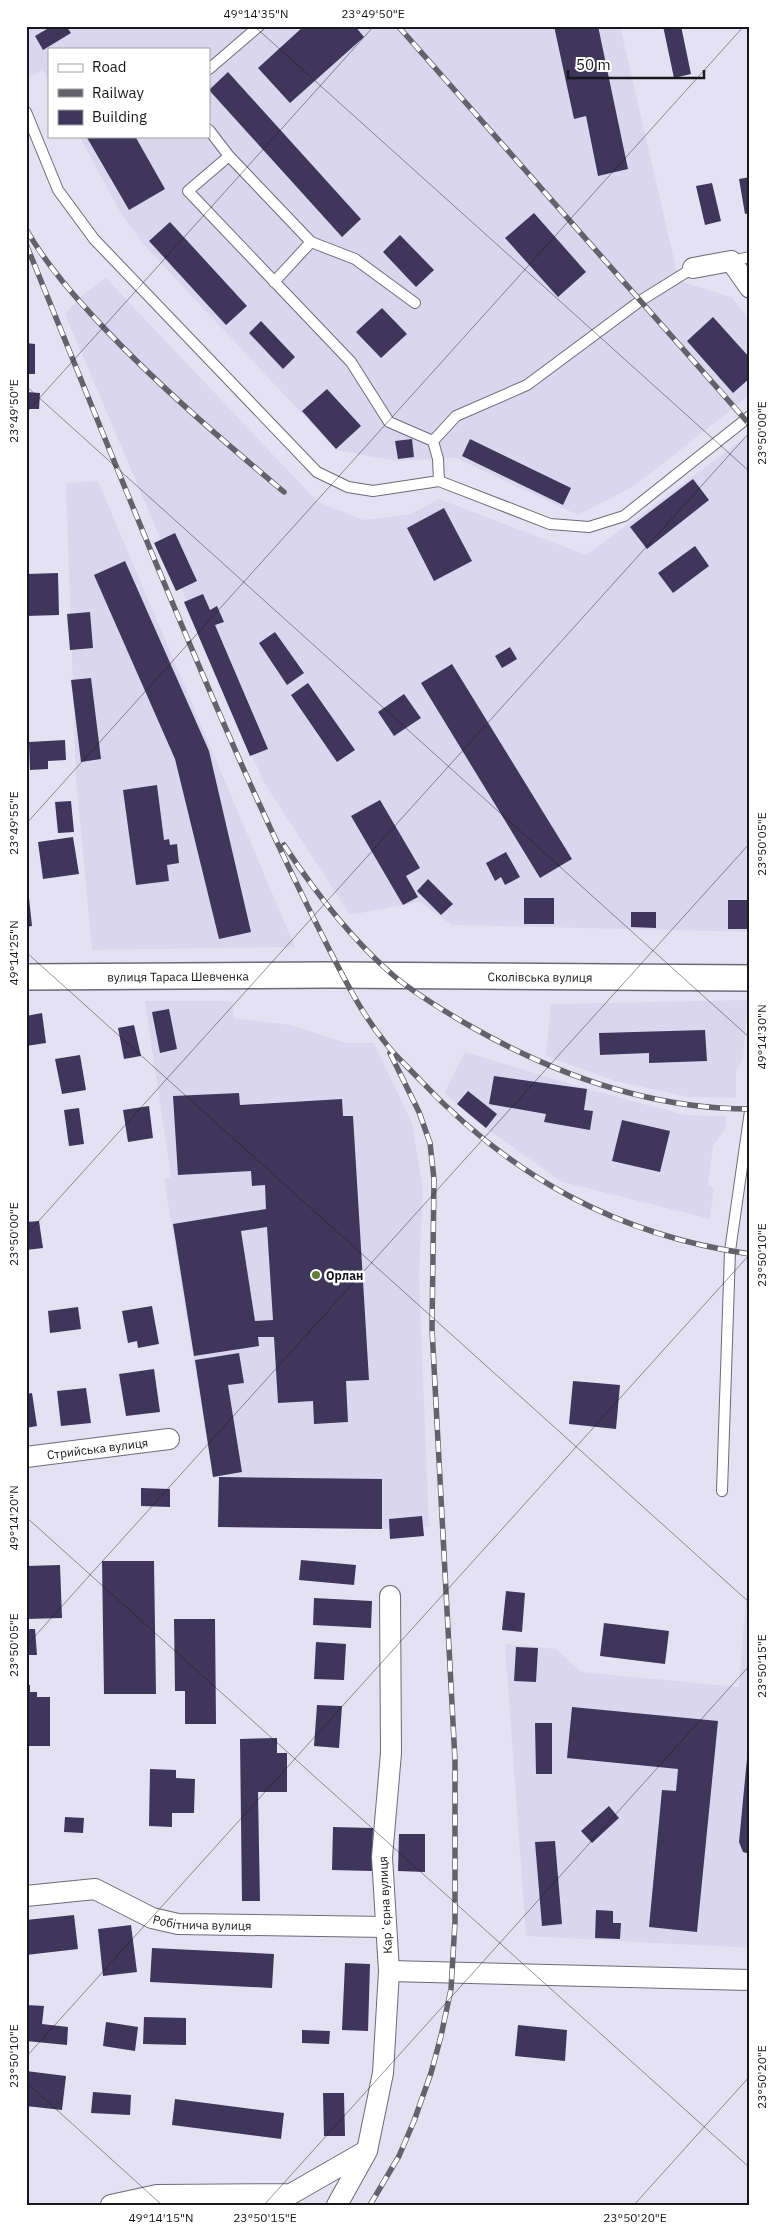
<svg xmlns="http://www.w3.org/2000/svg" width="776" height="2231" viewBox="0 0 776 2231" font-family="'IBM Plex Sans',sans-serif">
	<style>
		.built { fill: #dad6ee }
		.building { fill: #3f365c; fill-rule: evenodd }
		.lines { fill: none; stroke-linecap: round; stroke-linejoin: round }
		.service-casing { stroke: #6d6b79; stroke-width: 12 }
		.minor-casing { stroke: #6d6b79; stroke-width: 22 }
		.tertiary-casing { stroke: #6d6b79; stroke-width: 28 }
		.service { stroke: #fff; stroke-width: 10 }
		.minor { stroke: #fff; stroke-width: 20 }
		.tertiary { stroke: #fff; stroke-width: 25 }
		.rail-casing { stroke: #63626b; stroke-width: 5.5 }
		.rail { stroke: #fff; stroke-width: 4; stroke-dasharray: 11; stroke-linecap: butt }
		.ticks { fill: none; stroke: #18171c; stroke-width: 1; stroke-opacity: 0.45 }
		.poi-dot { fill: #657e32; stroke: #fff; stroke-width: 2 }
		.labels { text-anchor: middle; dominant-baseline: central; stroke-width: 5; stroke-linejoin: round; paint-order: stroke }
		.street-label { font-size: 12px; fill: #18171c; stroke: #fff }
		.poi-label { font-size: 12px; font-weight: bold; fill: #18171c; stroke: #fff; text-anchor: start }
		.neatline { fill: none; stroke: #18171c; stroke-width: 2 }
		.ticks-label { font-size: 12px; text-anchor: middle; fill: #18171c }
	</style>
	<rect width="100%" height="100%" fill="#e4e2f2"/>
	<path class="built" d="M26,26H620L679,281L731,297L750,319V395L636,485L578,515L456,458L396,461L336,450L143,244L122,215L79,136H209V49H49V81L42,70L26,79Z
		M106,278L318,502L364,520L411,514L439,499L586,555L750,434V932L452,925L419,902L350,915L263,781L65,314L84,294Z
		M98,481L295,947L92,950L76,778L66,483Z
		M748,1000L743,1059L736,1071V1098L688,1097L615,1081L546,1056L551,1004Z
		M145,1001H232L234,1018L291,1025L346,1043H374L412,1123L423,1189L419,1278L429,1527L382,1529L218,1527L219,1478L213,1477L164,1179L171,1177Z
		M465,1052L587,1089L685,1115L726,1116L725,1129L713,1146L708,1186L714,1188L710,1219L562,1182L486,1128L444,1093Z
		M750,1546V1948L526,1936L505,1644L556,1649L581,1672L739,1687Z"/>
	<path class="building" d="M52,26H66L71,33L43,50L35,36Z
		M304,26H355L364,37L290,103L258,68Z
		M554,26H598L628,169L598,176L586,116L574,119Z
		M663,26H681L691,74L674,78Z
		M228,72L361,219L342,237L209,90Z
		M86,136H135L165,189L129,210Z
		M750,177V213L745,214L739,179Z
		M712,183L721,221L705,225L696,186Z
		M534,213L586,272L558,297L505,238Z
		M170,222L247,306L226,325L149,241Z
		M400,235L434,270L416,287L383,252Z
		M382,308L407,334L381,358L356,332Z
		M713,317L750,358V378L733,393L687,341Z
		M261,321L295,357L283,369L249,333Z
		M26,343L35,344V374H26Z
		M327,389L361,426L336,449L302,411Z
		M26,392L40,393L39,409H26Z
		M412,439L414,457L398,459L395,441Z
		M470,439L571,488L563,505L462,456Z
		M693,479L709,500L647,549L630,527Z
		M444,508L472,561L434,581L407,528Z
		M175,533L197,581L176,591L154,543Z
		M695,546L709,566L673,593L658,573Z
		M125,561L209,751L251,932L219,939L175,759L94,575Z
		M58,573L59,615L26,616V574Z
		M203,594L210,610L217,606L224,622L215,625L268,749L250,756L184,602Z
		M90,612L93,648L70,650L67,614Z
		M275,632L304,673L287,685L259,643Z
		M510,647L517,659L502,668L495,656Z
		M452,664L572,859L540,878L421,683Z
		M91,678L101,759L81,762L71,680Z
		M308,683L355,750L337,762L291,695Z
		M404,694L421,718L394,736L378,712Z
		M65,740L66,760L48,761V769L30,770L29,742Z
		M157,785L164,840L169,839L170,845L177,844L179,863L167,865L169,881L136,885L123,790Z
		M380,800L420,868L406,876L418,897L403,905L351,816Z
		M71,801L74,832L58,833L55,802Z
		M73,837L79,874L43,879L38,842Z
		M506,852L520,877L505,885L501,877L495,881L486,863Z
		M428,879L453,904L441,915L417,891Z
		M26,898H29L32,926L26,927Z
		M524,898H554V924H524Z
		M728,900H750V929H728Z
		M631,912H656V928L631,927Z
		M169,1009L177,1049L160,1053L152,1012Z
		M42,1013L46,1043L26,1046V1016Z
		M134,1025L141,1056L124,1059L118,1028Z
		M705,1030L707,1061L649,1063V1053L600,1055L599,1033Z
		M80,1055L86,1090L62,1094L55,1059Z
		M494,1076L587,1089L584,1110L593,1111L590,1130L544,1122L546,1114L489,1104Z
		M468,1091L497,1114L486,1128L457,1104Z
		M239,1093L240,1105L342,1099L343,1116H353L369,1380L346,1381L348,1422L314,1424L313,1401L278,1403L274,1337H258L259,1346L194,1356L173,1224L266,1209L265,1185L252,1186L251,1171L178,1175L173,1096ZM267,1227L273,1320L255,1321L241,1231Z
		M149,1106L153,1138L128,1142L123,1110Z
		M79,1108L84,1144L69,1146L64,1110Z
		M622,1120L670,1131L660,1172L612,1161Z
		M39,1221L43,1248L26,1250V1222Z
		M152,1306L159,1344L138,1348L137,1341L128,1343L122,1311Z
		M78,1307L81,1329L50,1333L48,1311Z
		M239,1353L244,1383L228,1385L242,1472L213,1477L195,1360Z
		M154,1369L160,1412L126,1416L119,1374Z
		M573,1381L620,1385L616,1429L569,1424Z
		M86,1388L91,1423L61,1426L57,1391Z
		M32,1393L37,1426L26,1428V1394Z
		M748,1474H750V1522H747Z
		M219,1477L382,1479V1529L218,1527Z
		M141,1488L170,1489V1507L141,1506Z
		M422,1516L424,1536L390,1539L389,1519Z
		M301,1560L356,1565L354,1585L299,1580Z
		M102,1561H154L156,1694H104Z
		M60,1565L62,1618L26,1619V1566Z
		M506,1591L525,1593L522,1632L502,1630Z
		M314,1598L372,1601L371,1628L313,1625Z
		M174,1619H215L216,1724H185V1691H175Z
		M604,1623L669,1631L665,1664L600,1656Z
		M26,1629H35L37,1655H26Z
		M316,1642L346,1644L344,1680L314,1679Z
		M516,1647L538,1648L536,1682L514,1681Z
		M26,1685H30V1692H37V1697H50V1746H26Z
		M317,1705L342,1706L339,1748L314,1746Z
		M572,1707L718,1721L697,1932L649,1927L662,1790L676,1791L678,1769L567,1758Z
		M535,1723H552V1774H536Z
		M277,1738V1753H287V1792H258L260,1901H242L240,1739Z
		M748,1748H750V1854L743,1852L739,1842Z
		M150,1769L176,1770V1778L195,1779L194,1813H172V1827L149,1826Z
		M609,1806L619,1818L592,1843L581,1831Z
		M65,1817L84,1818L83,1833L64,1832Z
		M333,1827L373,1828L372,1871L332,1870Z
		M399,1834H425V1872L398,1871Z
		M555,1841L562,1924L542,1926L535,1842Z
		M596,1910L613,1911V1923H621L620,1939L595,1938Z
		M74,1915L78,1949L26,1955V1920Z
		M131,1925L137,1972L103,1976L98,1929Z
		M152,1948L274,1954L272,1988L150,1982Z
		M345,1963L370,1964L368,2031L342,2030Z
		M26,2005L44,2006L42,2024L68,2027L67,2045L26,2041Z
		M144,2017L186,2018V2045L143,2044Z
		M106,2022L138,2027L135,2051L103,2046Z
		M518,2025L567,2030L565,2061L515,2056Z
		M302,2030L330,2031L329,2044L302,2043Z
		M26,2071L66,2076L62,2110L26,2106Z
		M93,2092L131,2095L130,2115L91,2113Z
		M323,2093H344L345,2136H324Z
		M175,2099L284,2113L281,2139L172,2125Z"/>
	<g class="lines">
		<g class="service-casing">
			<path id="service" d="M209,69L259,26
				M26,112L58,190L94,239L317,472L348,487L373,491L439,481L550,524L589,527L624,516L750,416
				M209,130L229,156L311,242L355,259L415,303
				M229,156L188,191L351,362L389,422L433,441
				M731,261L750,257
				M274,282L311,242
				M439,481L438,459L433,441L456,416L527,385L640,301L693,268
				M722,1491L730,1251L750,1111"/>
		</g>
		<g class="minor-casing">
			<g id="minor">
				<path d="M693,268L731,261L750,288"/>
				<path id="s1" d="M26,1457L169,1439"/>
				<path id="s2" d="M26,1896L95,1889L152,1918L178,1924L386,1927"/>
				<path d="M389,1971L750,1980"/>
				<path d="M111,2205L157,2195L291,2194L366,2151"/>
				<path d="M337,2205L367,2151L383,2073L389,1971L382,1857L391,1753L390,1596"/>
			</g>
		</g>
		<g class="tertiary-casing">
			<g id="tertiary">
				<path id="s3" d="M26,977L330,975L750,978"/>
			</g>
		</g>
		<use href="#service" class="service"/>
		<use href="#minor" class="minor"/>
		<use href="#tertiary" class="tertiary"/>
		<g class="rail-casing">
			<path id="rail" d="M398,26L750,425
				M26,229C47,266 75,297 104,328C160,387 222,440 284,492
				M26,244C99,423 170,603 248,779C274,837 301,894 330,951C346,982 362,1014 384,1041C394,1055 408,1067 420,1080C512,1177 617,1235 750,1254
				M284,845C315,892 351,939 394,976C417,995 444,1011 470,1026C556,1075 650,1109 750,1109
				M370,2205L399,2156L414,2121L431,2073L441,2036L451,1989L455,1922V1760L432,1329L434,1179L430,1143L419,1112L390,1053"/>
		</g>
		<use href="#rail" class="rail"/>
	</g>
	<path class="ticks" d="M254,26L750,472M26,386L750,1038M26,413L374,26M26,824L744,26M26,952L750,1603M26,1235L750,432M26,1517L750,2168M26,1646L750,843M26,2057L750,1254M26,2082L162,2205M264,2205L750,1665M634,2205L750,2076"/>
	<circle class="poi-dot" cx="316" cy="1275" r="5"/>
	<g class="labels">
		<g class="street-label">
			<text stroke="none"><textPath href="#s3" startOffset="152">вулиця Тараса Шевченка</textPath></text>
			<text stroke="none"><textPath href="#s3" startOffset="514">Сколівська вулиця</textPath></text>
			<text stroke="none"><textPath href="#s1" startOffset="72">Стрийська вулиця</textPath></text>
			<text transform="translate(385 1905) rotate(-93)">Карʼєрна вулиця</text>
			<text stroke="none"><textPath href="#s2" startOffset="184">Робітнича вулиця</textPath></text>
		</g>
		<g class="poi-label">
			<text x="326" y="1275">Орлан</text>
		</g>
	</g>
	<rect width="776" height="2231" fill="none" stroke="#ffffff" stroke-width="55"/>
	<rect x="48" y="48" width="162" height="90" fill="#ffffff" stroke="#a3a2a4"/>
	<rect x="58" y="64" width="25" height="8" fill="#ffffff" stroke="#a3a2a4"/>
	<text x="92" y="72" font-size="15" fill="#18171c">Road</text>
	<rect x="58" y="89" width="25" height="8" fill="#63626b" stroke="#a3a2a4"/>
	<text x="92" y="98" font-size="15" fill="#18171c">Railway</text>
	<rect x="58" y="110" width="25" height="15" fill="#3f365c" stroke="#a3a2a4"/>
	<text x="92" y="122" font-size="15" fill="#18171c">Building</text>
	<path d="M568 70v8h136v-8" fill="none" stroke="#18171c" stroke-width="2.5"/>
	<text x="576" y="70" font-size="15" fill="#18171c" stroke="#ffffff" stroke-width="4" paint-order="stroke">50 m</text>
	<rect x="28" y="28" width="720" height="2176" class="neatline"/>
	<g class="ticks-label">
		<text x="256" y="18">49°14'35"N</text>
		<text x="373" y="18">23°49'50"E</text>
		<text transform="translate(14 411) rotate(-90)" y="4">23°49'50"E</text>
		<text transform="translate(762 433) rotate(-90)" y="4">23°50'00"E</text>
		<text transform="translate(14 823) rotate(-90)" y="4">23°49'55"E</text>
		<text transform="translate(762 844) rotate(-90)" y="4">23°50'05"E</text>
		<text transform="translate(14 953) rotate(-90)" y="4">49°14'25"N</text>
		<text transform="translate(762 1037) rotate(-90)" y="4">49°14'30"N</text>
		<text transform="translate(14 1234) rotate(-90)" y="4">23°50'00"E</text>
		<text transform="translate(762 1255) rotate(-90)" y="4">23°50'10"E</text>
		<text transform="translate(14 1518) rotate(-90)" y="4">49°14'20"N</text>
		<text transform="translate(14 1645) rotate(-90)" y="4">23°50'05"E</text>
		<text transform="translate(762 1666) rotate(-90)" y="4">23°50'15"E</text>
		<text transform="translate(14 2056) rotate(-90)" y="4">23°50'10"E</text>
		<text transform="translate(762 2077) rotate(-90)" y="4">23°50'20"E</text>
		<text x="161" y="2222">49°14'15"N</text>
		<text x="265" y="2222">23°50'15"E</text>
		<text x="635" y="2222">23°50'20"E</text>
	</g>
</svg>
